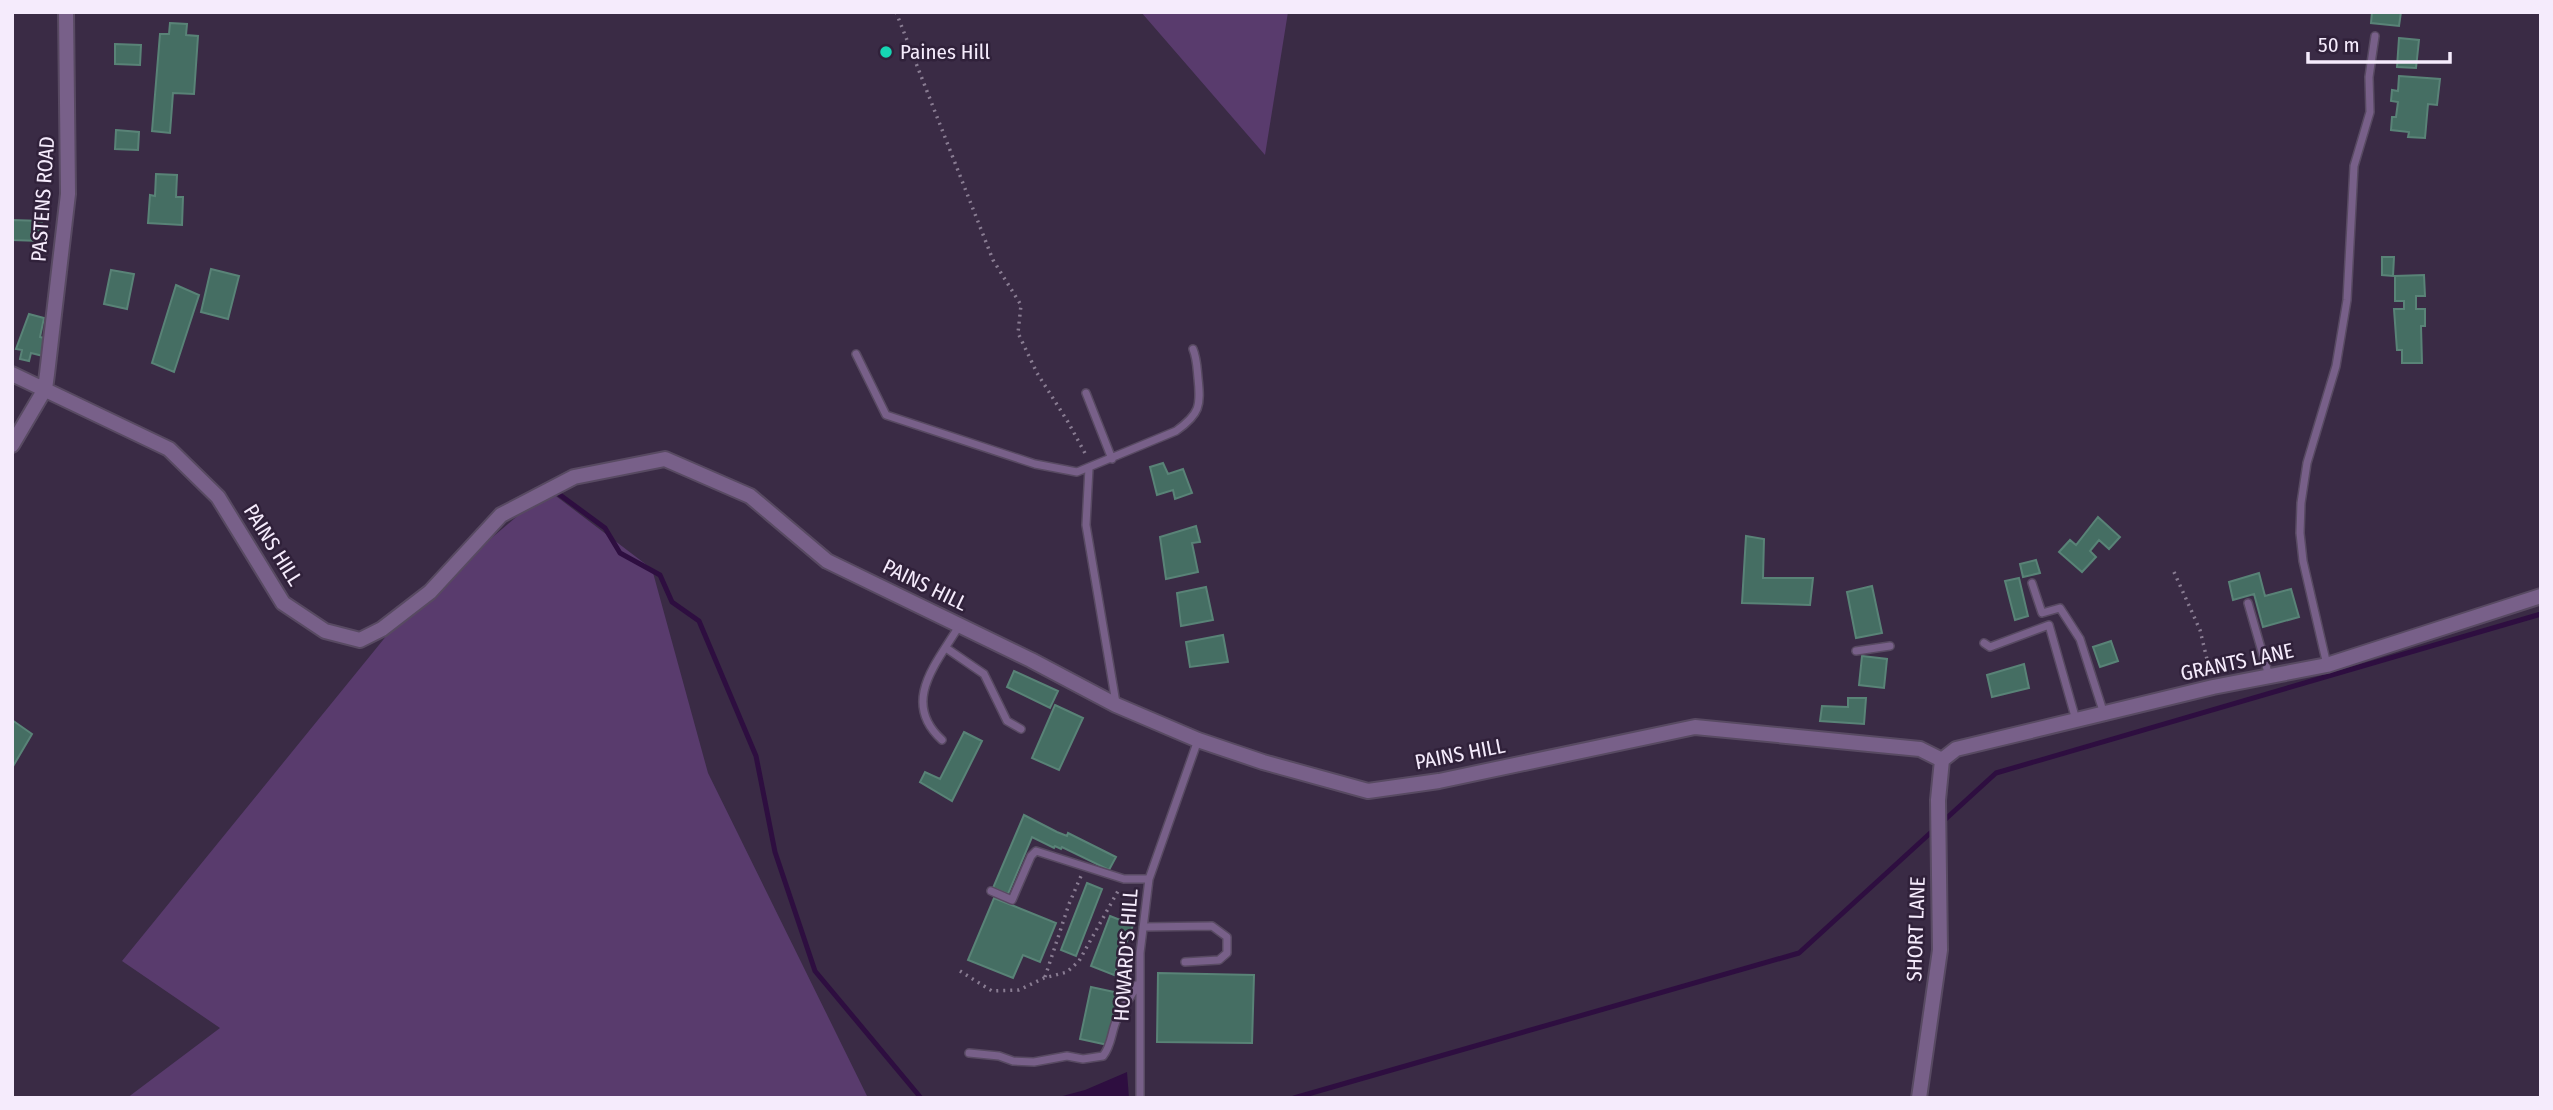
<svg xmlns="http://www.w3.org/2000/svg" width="2553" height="1110" viewBox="0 0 2553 1110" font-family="'Fira Sans Condensed',sans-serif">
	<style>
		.green { fill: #593b6d }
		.water { fill: #2e0e40 }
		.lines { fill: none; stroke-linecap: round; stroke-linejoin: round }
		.stream { stroke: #2e0e40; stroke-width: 5 }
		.building { fill: #456e63; stroke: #598377; stroke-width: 2 }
		.service-casing { stroke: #584a62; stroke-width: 10 }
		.minor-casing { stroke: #584a62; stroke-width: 18 }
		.path { stroke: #897c92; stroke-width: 3.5; stroke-dasharray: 2 5; stroke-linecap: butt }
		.service { stroke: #786089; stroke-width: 7 }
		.minor { stroke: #786089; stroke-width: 14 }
		.poi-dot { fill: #16d5b3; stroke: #30213a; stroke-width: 2.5 }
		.labels { text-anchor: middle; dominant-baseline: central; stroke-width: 5; stroke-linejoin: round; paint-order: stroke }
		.poi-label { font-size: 21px; fill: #f5ebfc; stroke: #30213a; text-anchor: start }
		.street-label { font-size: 21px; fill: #f5ebfc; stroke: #30213a }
	</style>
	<rect width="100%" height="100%" fill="#3a2b45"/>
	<path class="green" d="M1141,12H1288L1265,155Z
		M548,490L652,569L708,773L868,1098H127L220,1028L122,961L409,608Z"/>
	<path class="water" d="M1127,1072L1129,1098H1055L1085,1090Z"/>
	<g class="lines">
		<path class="stream" d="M556,492L605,528L620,553L660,575L672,602L699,621L756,756L775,852L815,971L921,1098
			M1294,1098L1799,953L1996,773L2541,614"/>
	</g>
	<path class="building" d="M2372,12H2401L2399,26L2371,23Z
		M170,23L187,24L186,35L198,36L194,94L173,93L170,133L152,131L160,34H169Z
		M2399,38L2419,40L2416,68L2397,67Z
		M115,44L141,45L140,65L115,64Z
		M2399,76L2440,79L2437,105L2428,104L2425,138L2408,137L2409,132L2391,130L2392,117H2396L2398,102L2391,101L2392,90L2398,91Z
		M116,130L139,132L138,150L115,149Z
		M156,174L177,175L176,197H183L182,225L148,223L150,195L155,196Z
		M12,220L42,221L41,241L12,240Z
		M2382,257H2394L2393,276L2382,275Z
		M211,269L239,276L228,319L201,312Z
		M111,270L134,274L127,309L104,304Z
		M2424,275L2425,296H2416V309H2425V326H2421L2422,363H2402V350H2397L2394,309H2404V301H2395V276Z
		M176,285L199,295L174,372L152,363Z
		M29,314L44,318L40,337L48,339L43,356L31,353L29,361L20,359L22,350L16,349Z
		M1163,463L1168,474L1183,469L1192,493L1175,499L1173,490L1157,495L1150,467Z
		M2098,517L2120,537L2109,549L2099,540L2090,551L2096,557L2082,572L2059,552L2070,540L2076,545Z
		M1196,526L1200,542L1192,543L1198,572L1166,579L1160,537Z
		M1746,536L1764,539L1763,578H1813L1810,605L1742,603Z
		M2036,560L2040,573L2023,577L2020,564Z
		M2259,573L2265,596L2291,589L2299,617L2263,627L2254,594L2233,600L2229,582Z
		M2019,578L2028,616L2015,620L2005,581Z
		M1872,586L1882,633L1856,638L1847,592Z
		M1206,587L1213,620L1181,626L1177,593Z
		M1223,635L1228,662L1190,667L1186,642Z
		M2111,641L2118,661L2100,667L2093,647Z
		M1862,656L1887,659L1884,688L1859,685Z
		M2024,664L2029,688L1992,697L1987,675Z
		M1014,671L1058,691L1050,708L1007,687Z
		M1848,698H1866L1864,724L1820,721L1822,706L1848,707Z
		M1055,705L1083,718L1059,770L1032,758Z
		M12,720L32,734L12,768Z
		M964,732L982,741L952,801L920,782L925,772L940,779Z
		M1024,815L1057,832L1067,836L1068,833L1116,857L1109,870L1062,847L1061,849L1055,846L1054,848L1032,837L1008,894L993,888Z
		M1087,883L1102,889L1076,956L1061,950Z
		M994,898L1056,923L1040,962L1023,955L1013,978L968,960Z
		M1110,916L1133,925L1114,975L1091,966Z
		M1158,973L1254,975L1252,1043L1157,1042Z
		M1091,987L1119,993L1108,1045L1080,1039Z"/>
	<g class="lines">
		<g class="service-casing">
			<path id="service" d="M856,354L886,415L1035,464L1077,472L1176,431C1200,414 1201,406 1198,378C1197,368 1197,359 1193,349
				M1086,393L1112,459
				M1089,468L1086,525L1116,703
				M2032,583L2042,613L2060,608L2080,639L2104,714
				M2248,603L2269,676
				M1984,643L1990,647L2049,625L2076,720
				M946,648L984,674L1007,721L1021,729
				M1856,651L1890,646
				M2327,665L2303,561L2300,533L2301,503L2307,463L2336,366L2347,300L2354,166L2370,112L2369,77L2375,36
				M942,740C900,702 937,663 959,626
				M991,891L1012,900L1031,856L1036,851L1124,879H1149
				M1143,927L1212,926L1227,937V953L1219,960L1185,962
				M969,1053L999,1056L1013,1061L1034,1062L1067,1056L1083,1059L1103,1056C1112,1045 1111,1032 1117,1019C1122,1007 1132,997 1137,985
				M1140,1098V953L1149,879L1198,740"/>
		</g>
		<g class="minor-casing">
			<path id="minor" d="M12,374L169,449L218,497L283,603L325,631L360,640L382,629L430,592L501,515L574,477L665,459L750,496L827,561L1031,660L1116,705L1198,740L1263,762L1368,791L1439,781L1695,727L1920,749L1942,760
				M12,445L45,389L47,374L68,194L66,12
				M1942,760L1956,749L2213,687L2327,665L2541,596
				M1919,1098L1940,950L1938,800L1942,760"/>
		</g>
		<path class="path" d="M896,12L993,260L1021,305L1018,333L1037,373L1068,422L1086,455
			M2174,572L2200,630L2210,672
			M960,971L992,991L1019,990L1044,978L1067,972L1079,961L1118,891
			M1045,977L1069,904L1081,876"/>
		<use href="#service" class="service"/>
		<use href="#minor" class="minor"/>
	</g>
	<circle class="poi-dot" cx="886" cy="52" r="7"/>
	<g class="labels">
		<g class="poi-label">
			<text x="900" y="52">Paines Hill</text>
		</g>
		<g class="street-label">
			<text transform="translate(43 199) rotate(-86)">PASTENS ROAD</text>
			<text transform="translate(273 545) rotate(58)">PAINS HILL</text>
			<text transform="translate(925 585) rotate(26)">PAINS HILL</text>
			<text transform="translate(2237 662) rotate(-12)">GRANTS LANE</text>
			<text transform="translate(1460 754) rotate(-11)">PAINS HILL</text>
			<text transform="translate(1916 929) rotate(-88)">SHORT LANE</text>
			<text transform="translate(1126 955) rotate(-86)">HOWARD'S HILL</text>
		</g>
	</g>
	<rect width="2553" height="1110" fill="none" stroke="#f5ebfc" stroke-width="28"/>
	<path d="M2308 52v10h142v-10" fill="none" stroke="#f5ebfc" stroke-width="3.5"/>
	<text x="2318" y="52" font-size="21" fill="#f5ebfc" stroke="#30213a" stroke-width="5" paint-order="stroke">50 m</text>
</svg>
